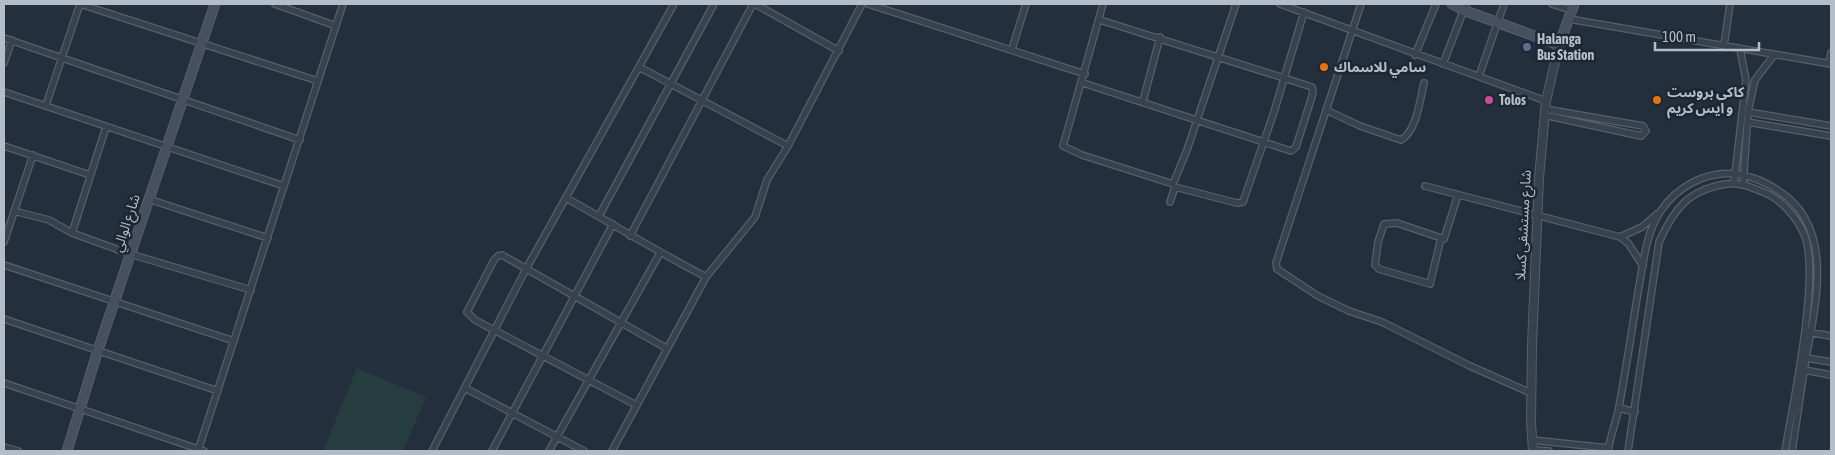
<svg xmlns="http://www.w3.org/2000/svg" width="1835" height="455" viewBox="0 0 1835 455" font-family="'Asap Condensed','Noto Sans Arabic',sans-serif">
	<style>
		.green { fill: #263c3f }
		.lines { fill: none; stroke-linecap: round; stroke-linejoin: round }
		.minor-casing { stroke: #565f6c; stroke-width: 8 }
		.tertiary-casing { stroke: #565f6c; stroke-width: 10 }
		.secondary-casing { stroke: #565f6c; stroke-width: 11 }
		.minor { stroke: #38414e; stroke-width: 5.5 }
		.tertiary { stroke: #38414e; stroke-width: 8 }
		.secondary { stroke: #465061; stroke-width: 9 }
		.service-dot { fill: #5c6f8a; stroke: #1d2633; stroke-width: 2 }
		.food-dot { fill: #e8710a; stroke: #1d2633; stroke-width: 2 }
		.hotel-dot { fill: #d1479c; stroke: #1d2633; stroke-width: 2 }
		.labels { text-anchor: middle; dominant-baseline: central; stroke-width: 5; stroke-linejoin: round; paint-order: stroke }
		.poi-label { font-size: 14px; font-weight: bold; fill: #b4bcc9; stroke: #1d2633; text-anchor: start }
		.street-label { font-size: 14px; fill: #b4bcc9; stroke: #1d2633 }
	</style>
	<rect width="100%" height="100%" fill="#242f3e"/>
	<path class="green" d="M357,368L426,397L403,451H323Z"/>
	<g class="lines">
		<g class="minor-casing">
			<path id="minor" d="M80,4L318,81
				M275,4L336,26
				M755,4L839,51
				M868,4L1085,74
				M1103,4L1063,146L1082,155L1173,184
				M1280,4L1546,101
				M1361,4L1276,263L1277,269L1318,296L1349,311L1382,322L1470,366L1531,393
				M1552,4L1571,10
				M1569,19L1831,64
				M4,38L300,140
				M1724,46L1730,4
				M1012,49L1026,4
				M1415,55L1436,4
				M4,63L12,40
				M1829,63L1831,53
				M1443,64L1466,4
				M639,67L788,146
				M1479,76L1504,4
				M1083,83L1291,151L1296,147L1313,93L1312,87L1284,78L1100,20
				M4,92L284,186
				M1143,101L1160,37
				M46,105L80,4
				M1326,110L1360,126L1401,140C1417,131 1420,99 1424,83
				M1748,112L1831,126
				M1544,115L1641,136L1646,131L1643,126L1545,109
				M1747,122L1831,136
				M4,146L90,175
				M1734,183L1746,80L1740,49
				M1743,185L1748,112L1755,80L1774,55
				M1425,186L1620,237L1628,243L1643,266
				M1175,187L1237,203L1243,202L1274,112L1304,12
				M566,198C613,224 658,252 706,277
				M148,199L268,238
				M1170,202L1175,187L1173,184L1187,150L1236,4
				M14,211L49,220L72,233L130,254L251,290
				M599,216L714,4
				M72,233L106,127
				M630,236L753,4
				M1620,237L1642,227L1657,214
				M1444,239L1397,223L1384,224L1378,242L1375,265L1379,269L1430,284L1441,238L1444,239L1458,195
				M4,242L33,155
				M4,265L234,341
				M4,319L218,391
				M1808,332L1831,336
				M1806,358L1831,362
				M1804,370L1831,375
				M4,383L204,451
				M465,388L584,451
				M636,405L475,320L467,312L494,260L498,256L502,255L666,348
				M1619,408L1635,412
				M1532,440L1608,448
				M4,447L18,451
				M1532,450L1549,451
				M198,451L343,4
				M432,451L526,269L674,4
				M492,451L613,224
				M549,451L660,253
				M612,451L706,277L755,217L767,180L788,146L862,4
				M1608,451C1610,437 1616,422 1619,407C1626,369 1632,330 1638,292C1643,266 1645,235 1660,212C1677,186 1706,171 1737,174C1752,176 1767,183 1779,191C1835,227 1816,303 1806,358C1801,389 1797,420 1792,451
				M1628,451L1659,242C1674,209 1688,190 1726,184C1739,182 1751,187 1763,192C1781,199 1796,216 1804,234C1821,273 1793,404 1785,451"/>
		</g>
		<g class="tertiary-casing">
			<path id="tertiary" d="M1533,451L1531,423L1532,345L1539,178L1546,101L1559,45"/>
		</g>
		<g class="secondary-casing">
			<path id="secondary" d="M1452,4L1463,10L1559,45L1574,4
				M67,451L98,350L215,4"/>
		</g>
		<use href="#minor" class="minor"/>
		<use href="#tertiary" class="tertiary"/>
		<use href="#secondary" class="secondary"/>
	</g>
	<circle class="service-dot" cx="1527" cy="47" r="5"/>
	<g class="food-dot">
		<circle cx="1324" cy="67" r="5"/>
		<circle cx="1657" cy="100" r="5"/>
	</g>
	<circle class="hotel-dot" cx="1489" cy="100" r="5"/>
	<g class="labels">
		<g class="poi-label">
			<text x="1537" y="39">Halanga<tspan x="1537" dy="16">Bus Station</tspan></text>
			<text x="1334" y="67">سامي للاسماك</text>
			<text x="1667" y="92">كاكي بروست<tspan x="1667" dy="16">و ايس كريم</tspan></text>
			<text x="1499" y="100">Tolos</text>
		</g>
		<g class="street-label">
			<text transform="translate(126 223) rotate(-72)">شارع الوالي</text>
			<text transform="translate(1523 225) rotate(-87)">شارع مستشفى كسلا</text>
		</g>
	</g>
	<rect width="1835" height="455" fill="none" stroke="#b4bcc9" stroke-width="10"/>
	<path d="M1655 42v8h104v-8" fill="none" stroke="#b4bcc9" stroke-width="2.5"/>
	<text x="1662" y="42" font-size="15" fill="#b4bcc9" stroke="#1d2633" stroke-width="4" paint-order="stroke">100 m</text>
</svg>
